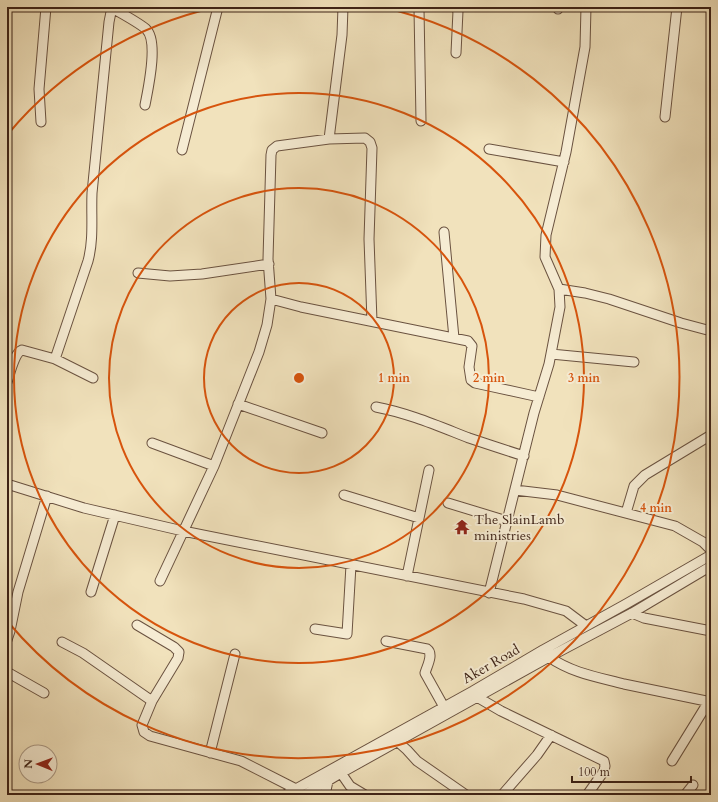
<svg xmlns="http://www.w3.org/2000/svg" width="718" height="802" viewBox="0 0 718 802" font-family="Cardo,serif">
	<style>
		.lines { fill: none; stroke-linecap: round; stroke-linejoin: round }
		.minor-casing { stroke: #6a5240; stroke-width: 11 }
		.minor { stroke: #f6ecd3; stroke-width: 9 }
		.ring { fill: none; stroke: #d7540d; stroke-width: 2 }
		.labels { text-anchor: middle; dominant-baseline: central; stroke-width: 4; stroke-linejoin: round; paint-order: stroke }
		.poi-label { font-size: 14px; fill: #3d2216; stroke: #f6ecd3; text-anchor: start }
		.street-label { font-size: 14px; fill: #3d2216; stroke: #f6ecd3 }
		.centre { fill: #d7540d; stroke: #f6ecd3; stroke-width: 2 }
		.ring-label { font-size: 12px; text-anchor: middle; font-weight: bold; fill: #d7540d; stroke: #f6ecd3; stroke-width: 4; stroke-linejoin: round; paint-order: stroke }
	</style>
	<rect width="100%" height="100%" fill="#f1e2bc"/>
	<filter id="stains"><feTurbulence type="fractalNoise" baseFrequency=".005" numOctaves="4"/><feColorMatrix values="0 0 0 0 .2 0 0 0 0 .09 0 0 0 0 .02 0 0 0 .5 -.17"/></filter>
	<radialGradient id="worn" r=".72"><stop offset=".6" stop-color="#630" stop-opacity="0"/><stop offset="1" stop-color="#630" stop-opacity=".3"/></radialGradient>
	<g class="lines">
		<g class="minor-casing">
			<path id="minor" d="M417,7L419,9L421,121
				M455,7L458,11L456,53
				M112,8C121,13 139,23 146,29C159,41 148,89 145,105
				M558,9V7
				M665,117L677,7
				M41,122L39,89L46,7
				M329,139L365,138L370,142L372,148L369,239L372,321
				M489,149L564,162
				M182,150L218,7
				M444,232L454,338
				M138,273L170,276L202,274L269,264
				M559,289L585,293L609,299L681,323L711,331
				M271,299L301,307L468,341L472,346L469,367L471,380L475,383L539,397
				M551,354L634,362
				M55,359L88,261C94,239 91,216 92,193L109,22L112,7
				M7,382C10,374 14,353 22,350L55,359L93,378
				M238,404L322,433
				M376,407C408,413 438,426 469,438C487,444 505,450 524,456
				M152,443L214,466
				M7,484L84,508L183,531L524,599L566,611L586,626
				M515,490L557,495L675,526L703,542L711,550
				M344,495L419,518
				M448,503L507,521
				M626,513L634,486L645,475L711,435
				M407,576L429,470
				M160,581L214,466L259,352L267,325L271,299L268,259L271,155L272,150L277,146L329,139L342,35L343,7
				M91,592L115,515
				M489,593L534,413L549,364L560,307L559,289L545,257L546,235L566,152L585,47L586,7
				M632,613L644,618L711,631
				M137,625L174,647L179,652L178,658L152,701L142,725L144,732L150,736L241,761L296,789
				M315,629L347,634L351,565
				M7,640L10,631L18,592L47,496
				M386,641L427,649C434,654 427,666 425,673L444,707
				M62,642L83,653L152,701
				M549,657C572,673 597,677 624,684C653,690 682,696 711,702
				M7,672L44,693
				M477,697L501,711L604,761L605,766L604,771L587,795
				M398,742L407,750L417,761L466,795
				M210,753L235,654
				M672,761L709,701
				M341,773L350,786L365,795
				M285,795L473,691L543,650L626,604L711,555
				M304,795L341,773L549,657L632,613L711,566
				M325,795L328,781
				M502,795L537,755L551,735
				M685,795L693,785"/>
		</g>
		<use href="#minor" class="minor"/>
	</g>
	<g class="ring">
		<circle cx="299" cy="378" r="95"/>
		<circle cx="299" cy="378" r="190"/>
		<circle cx="299" cy="378" r="285"/>
		<path d="M8 134A380 380 0 0 1 217 7M381 7A380 380 0 1 1 8 622"/>
	</g>
	<defs>
		<g id="temple-bare" transform="scale(1.2)"><path d="M0-6L5-2H3V0L6.5 2.5H4V6H1.5V3h-3V6H-4V2.5H-6.5L-3 0V-2H-5Z" fill="#8f2418" stroke="#f6ecd3" stroke-width="2.5" paint-order="stroke"/></g>
	</defs>
	<g fill-rule="evenodd">
		<use href="#temple-bare" x="462" y="527"/>
	</g>
	<g class="labels">
		<g class="poi-label">
			<text x="474" y="519">The SlainLamb<tspan x="474" dy="16">ministries</tspan></text>
		</g>
		<g class="street-label">
			<text transform="translate(491 664) rotate(-30)">Aker Road</text>
		</g>
	</g>
	<circle cx="299" cy="378" r="6" class="centre"/>
	<g class="ring-label">
		<text x="394" y="382">1 min</text>
		<text x="489" y="382">2 min</text>
		<text x="584" y="382">3 min</text>
		<text x="656" y="512">4 min</text>
	</g>
	<rect width="718" height="802" fill="none" stroke="#f1e2bc" stroke-width="24"/>
	<rect x="8" y="8" width="702" height="786" fill="none" stroke="#3d2216" stroke-width="2"/>
	<rect x="12" y="12" width="694" height="778" fill="none" stroke="#3d2216"/>
	<g transform="translate(38 764) rotate(271)"><circle r="19" fill="#f6ecd3" stroke="#ac9b87"/>
	<path d="M0-3L7 15L0 10L-7 15Z" fill="#8f2418"/>
	<text y="-6" font-size="11" font-weight="bold" text-anchor="middle" fill="#3d2216">N</text>
	</g>
	<path d="M572 776v6h119v-6" fill="none" stroke="#3d2216" stroke-width="2"/>
	<text x="578" y="776" font-size="12" fill="#3d2216" stroke="#f6ecd3" stroke-width="3" paint-order="stroke">100 m</text>
	<rect width="100%" height="100%" filter="url(#stains)"/>
	<rect width="100%" height="100%" fill="url(#worn)"/>
</svg>
